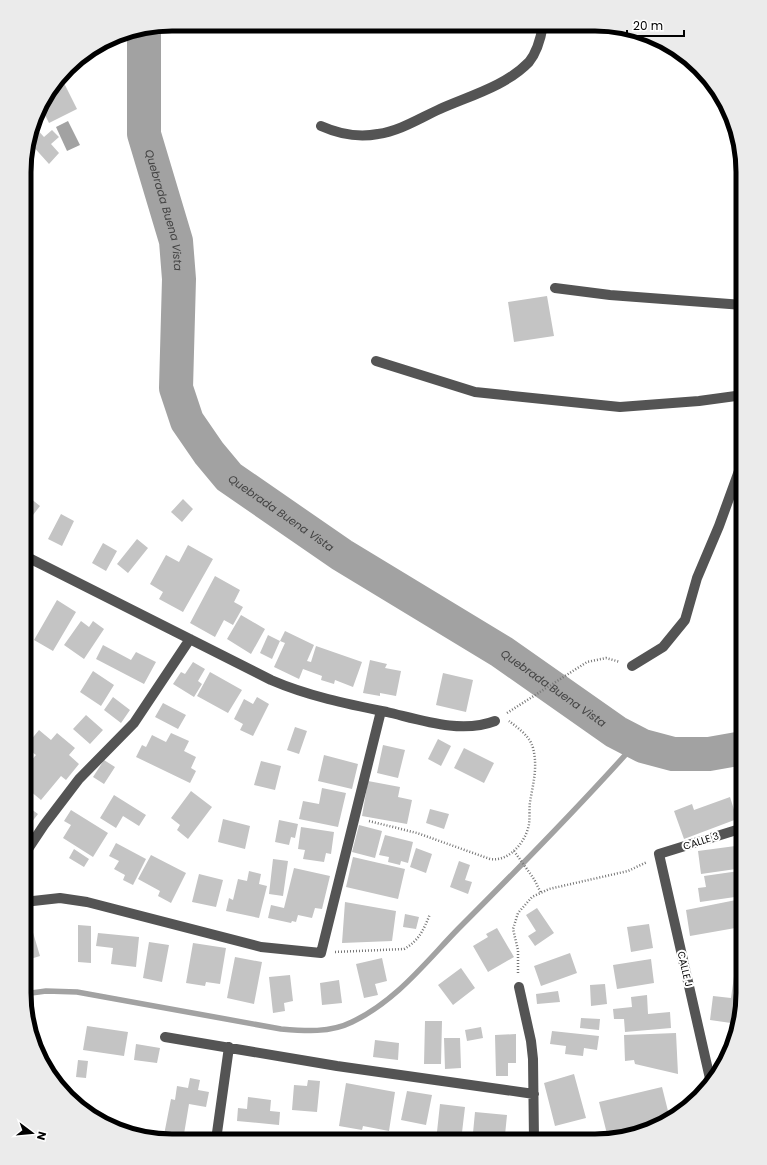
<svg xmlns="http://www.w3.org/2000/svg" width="767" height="1165" viewBox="0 0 767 1165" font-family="Poppins,sans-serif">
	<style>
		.water { fill: #a2a2a2 }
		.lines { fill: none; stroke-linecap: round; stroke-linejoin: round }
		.stream { stroke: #a2a2a2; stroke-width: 5.5 }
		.river { stroke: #a2a2a2; stroke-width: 34 }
		.building { fill: #c4c4c4 }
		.path { stroke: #767676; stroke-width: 2.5; stroke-dasharray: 1 2; stroke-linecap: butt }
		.minor { stroke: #545454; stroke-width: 10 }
		.labels { text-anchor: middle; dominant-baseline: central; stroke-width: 4; stroke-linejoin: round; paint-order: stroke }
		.street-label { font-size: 10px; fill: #000; stroke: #fff }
		.water-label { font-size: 11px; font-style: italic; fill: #434343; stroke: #fff }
		.rim { fill: none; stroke: #000; stroke-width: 5 }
	</style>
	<rect width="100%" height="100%" fill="#fff"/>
	<path class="water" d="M68,121L80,145L67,151L56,127Z"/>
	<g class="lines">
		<path class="stream" d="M24,994L46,991L77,992L281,1029C305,1031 330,1033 352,1022C396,1001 425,963 458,929C519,868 579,807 636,743"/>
		<path class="river" id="s1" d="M144,29V134L176,241L179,279L176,388L187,421L209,453L229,477L342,555L502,652L616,732L643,746L673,754H709L743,748"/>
	</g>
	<path class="building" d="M62,79L77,109L49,123L41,107L44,98L58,81Z
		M34,126L44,137L52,130L59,137L51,144L59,153L49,164L31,144L27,148Z
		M547,296L554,336L514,342L508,302Z
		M25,494L40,506L33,515L25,509Z
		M183,499L193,509L182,522L171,512Z
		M61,514L74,521L62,546L48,539Z
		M137,539L148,548L128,573L117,564Z
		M103,543L117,551L106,571L92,563Z
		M188,545L213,559L183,612L159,599L163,592L150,584L166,555L179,562Z
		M215,576L240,590L234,602L243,607L233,625L224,620L215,637L190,623Z
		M57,600L76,612L53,651L34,640Z
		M241,615L265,629L251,654L227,639Z
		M81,621L89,627L93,621L104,629L84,659L64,645Z
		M285,631L314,645L307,661L311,662L316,646L362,662L353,687L335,680L334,684L321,680L322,676L303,669L299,679L274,667L285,643L280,641Z
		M268,635L280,641L272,659L260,653Z
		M103,645L131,660L136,652L156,662L144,684L96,659Z
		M370,660L387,664L385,668L401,671L396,696L380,693V696L363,693Z
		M193,662L205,669L198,681L202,684L194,697L173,684L181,672L185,674Z
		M93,671L114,685L101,706L80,692Z
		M210,672L242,690L228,713L197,696Z
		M443,673L473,680L466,712L436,705Z
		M113,697L130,710L121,723L104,710Z
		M257,697L269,704L253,736L240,730L243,724L234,719L244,699L253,704Z
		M163,703L186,715L178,729L155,717Z
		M86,715L103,730L90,744L73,729Z
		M295,727L307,731L299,754L287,750Z
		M39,730L51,740L57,733L75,748L69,755L79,764L66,780L61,776L41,800L24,786V759L29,763L36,755L25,747Z
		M171,733L189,741L184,751L196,757L191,768L196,771L190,783L136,757L142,745L146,747L152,735L166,742Z
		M438,739L451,746L441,766L428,759Z
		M383,745L405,750L398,778L377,773Z
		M464,748L494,763L484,783L454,768Z
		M324,755L358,764L352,789L318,781Z
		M104,760L115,767L104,784L93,777Z
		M261,761L281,766L275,790L254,785Z
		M368,781L400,787L398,797L412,800L407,824L362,816Z
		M322,788L346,793L338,827L299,819L303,801L319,804Z
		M191,791L212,807L188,839L177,830L180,825L171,818Z
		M114,795L146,815L139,826L123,816L116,828L100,818Z
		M730,797L737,819L684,839L674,811L692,804L694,810Z
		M24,804L38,814L24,832Z
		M430,809L449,814L444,829L426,823Z
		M71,810L108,833L93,857L63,838L71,825L64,821Z
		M223,819L250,826L245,849L218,842Z
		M279,820L298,824L295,838L291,837L289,845L275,842Z
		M359,825L382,831L375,858L352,852Z
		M301,827L334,832L331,854L326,853L324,862L303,859L305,850L298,849Z
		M385,835L413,842L408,863L401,861L400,865L388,862L389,857L379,855Z
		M116,843L146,859L133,885L123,880L125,875L114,869L119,861L109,856Z
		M743,845V868L701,874L698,851Z
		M416,848L432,854L426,873L410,867Z
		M74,849L89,859L84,867L69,858Z
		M151,855L186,873L171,903L158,896L160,891L138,879Z
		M353,857L405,869L398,899L346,887Z
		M273,859L288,861L283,896L269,894Z
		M459,861L470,865L465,880L472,882L468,894L450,887Z
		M294,868L330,876L322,909L315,908L312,918L298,915L296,922L292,921L291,923L268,918L271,905L284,908Z
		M249,871L261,874L259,884L267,886L259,918L226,911L229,898L233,900L238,879L247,881Z
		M739,871L742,896L700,902L698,888L706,887L704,876Z
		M199,874L223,880L216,907L192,902Z
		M736,900L741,927L690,936L686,910Z
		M345,902L396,911L392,941L342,943Z
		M537,908L554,933L535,946L528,936L536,931L526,915Z
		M405,914L419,917L416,929L403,927Z
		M29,919L40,956L24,961V921Z
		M649,924L653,948L631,952L627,927Z
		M78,925L91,926V963L78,962Z
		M497,928L514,957L488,972L473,946L488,937L486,934Z
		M98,933L139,937L136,967L111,964L113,948L96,946Z
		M149,942L169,945L162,982L143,978Z
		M193,943L226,948L220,984L206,982L205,986L186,983Z
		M570,953L577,973L541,986L534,966Z
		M235,957L262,962L254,1004L227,998Z
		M382,958L387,981L375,984L378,995L364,998L356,964Z
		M651,959L654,983L617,989L613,965Z
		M461,968L475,988L453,1005L438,985Z
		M735,969L743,970V1003L738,1024L710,1020L713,996L731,998Z
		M290,975L293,1001L284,1003L285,1011L273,1013L269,977Z
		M339,980L342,1003L322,1005L320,983Z
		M605,984L607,1004L591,1006L590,985Z
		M558,991L560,1002L537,1004L536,994Z
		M647,995L648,1014L670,1012L671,1028L625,1032L624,1019H614L613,1009L632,1007L631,997Z
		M581,1018L600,1019L599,1030L580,1028Z
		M425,1021H442L441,1064H424Z
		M87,1026L128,1032L124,1056L83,1050Z
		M481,1027L483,1038L467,1041L465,1030Z
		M552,1031L599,1036L597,1050L584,1048L583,1056L565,1054L566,1046L550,1044Z
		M676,1033L678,1074L635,1064L634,1060L625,1061L624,1035Z
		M516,1034V1063H508V1076H496L495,1035Z
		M444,1038H460L461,1068L445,1069Z
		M375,1040L399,1043L398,1060L373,1057Z
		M136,1044L160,1048L157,1063L134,1060Z
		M78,1060L88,1061L86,1078L76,1077Z
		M574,1074L586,1118L555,1126L544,1083Z
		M190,1078L200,1080L198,1090L209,1092L206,1107L189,1104L184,1134L208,1140H163L171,1099L175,1100L177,1086L188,1088Z
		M308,1080L320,1081L317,1112L292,1110L294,1085L307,1086Z
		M346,1083L395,1092L389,1131L363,1126L362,1130L339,1126Z
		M662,1087L670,1119L652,1130L608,1138L599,1102Z
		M407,1091L432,1095L426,1125L401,1120Z
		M248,1097L271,1100L270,1111L280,1112L279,1125L237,1121L238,1108L247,1109Z
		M440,1104L465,1107L461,1141H436Z
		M475,1112L507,1115L505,1135L473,1133Z"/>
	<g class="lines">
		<path class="path" d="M507,713L587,662L606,658L620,662
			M369,821L417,833L490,859C509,862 526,842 529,824C530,817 529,809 530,802C533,784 538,767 533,748C530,736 518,728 509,721
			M514,851L534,879L541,893
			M335,952L404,949C419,941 424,929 430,914
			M518,973V950L513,929L518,913L532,897L549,889L628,871L647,862"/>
		<path class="minor" d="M321,126C339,134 358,138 378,134C400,131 420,118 440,109C469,96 506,86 529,62C537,52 541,37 543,25
			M555,288L610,295L743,305
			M376,361L475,392L620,407L699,401L743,395
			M25,556L271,680C308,696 347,704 387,712C421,720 461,734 495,721
			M632,666L663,647L685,620L697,578L719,526L743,460
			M24,855L44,825L79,779L134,723L190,639
			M24,902L60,898L87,902L261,947L321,953L381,711
			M519,987L531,1041L533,1059L534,1141
			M165,1037L337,1066L534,1094
			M711,1083L659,854L743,828
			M216,1140L229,1047"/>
	</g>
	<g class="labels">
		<g class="street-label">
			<text transform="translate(701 841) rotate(-18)">CALLE 3</text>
			<text transform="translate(685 969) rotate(77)">CALLE J</text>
		</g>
		<g class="water-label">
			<text stroke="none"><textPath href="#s1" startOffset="184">Quebrada Buena Vista</textPath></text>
			<text stroke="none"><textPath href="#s1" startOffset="532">Quebrada Buena Vista</textPath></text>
			<text stroke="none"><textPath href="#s1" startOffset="856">Quebrada Buena Vista</textPath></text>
		</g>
	</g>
	<path d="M0 0H767V1165H0ZM172 31H595A141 141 0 0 1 736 172V993A141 141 0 0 1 595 1134H172A141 141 0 0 1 31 993V172A141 141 0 0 1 172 31Z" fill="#ebebeb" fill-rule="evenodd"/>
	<path class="rim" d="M172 31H595A141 141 0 0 1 736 172V993A141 141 0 0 1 595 1134H172A141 141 0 0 1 31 993V172A141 141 0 0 1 172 31Z"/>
	<g transform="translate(32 1133) rotate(106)" stroke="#ffffff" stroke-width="3" paint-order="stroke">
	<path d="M0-3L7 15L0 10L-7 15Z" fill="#000000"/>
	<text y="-6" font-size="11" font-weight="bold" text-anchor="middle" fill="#000000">N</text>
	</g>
	<path d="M627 30v6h57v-6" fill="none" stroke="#000000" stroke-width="2"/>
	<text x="633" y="30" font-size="12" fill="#000000" stroke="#ffffff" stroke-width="3" paint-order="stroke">20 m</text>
</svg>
